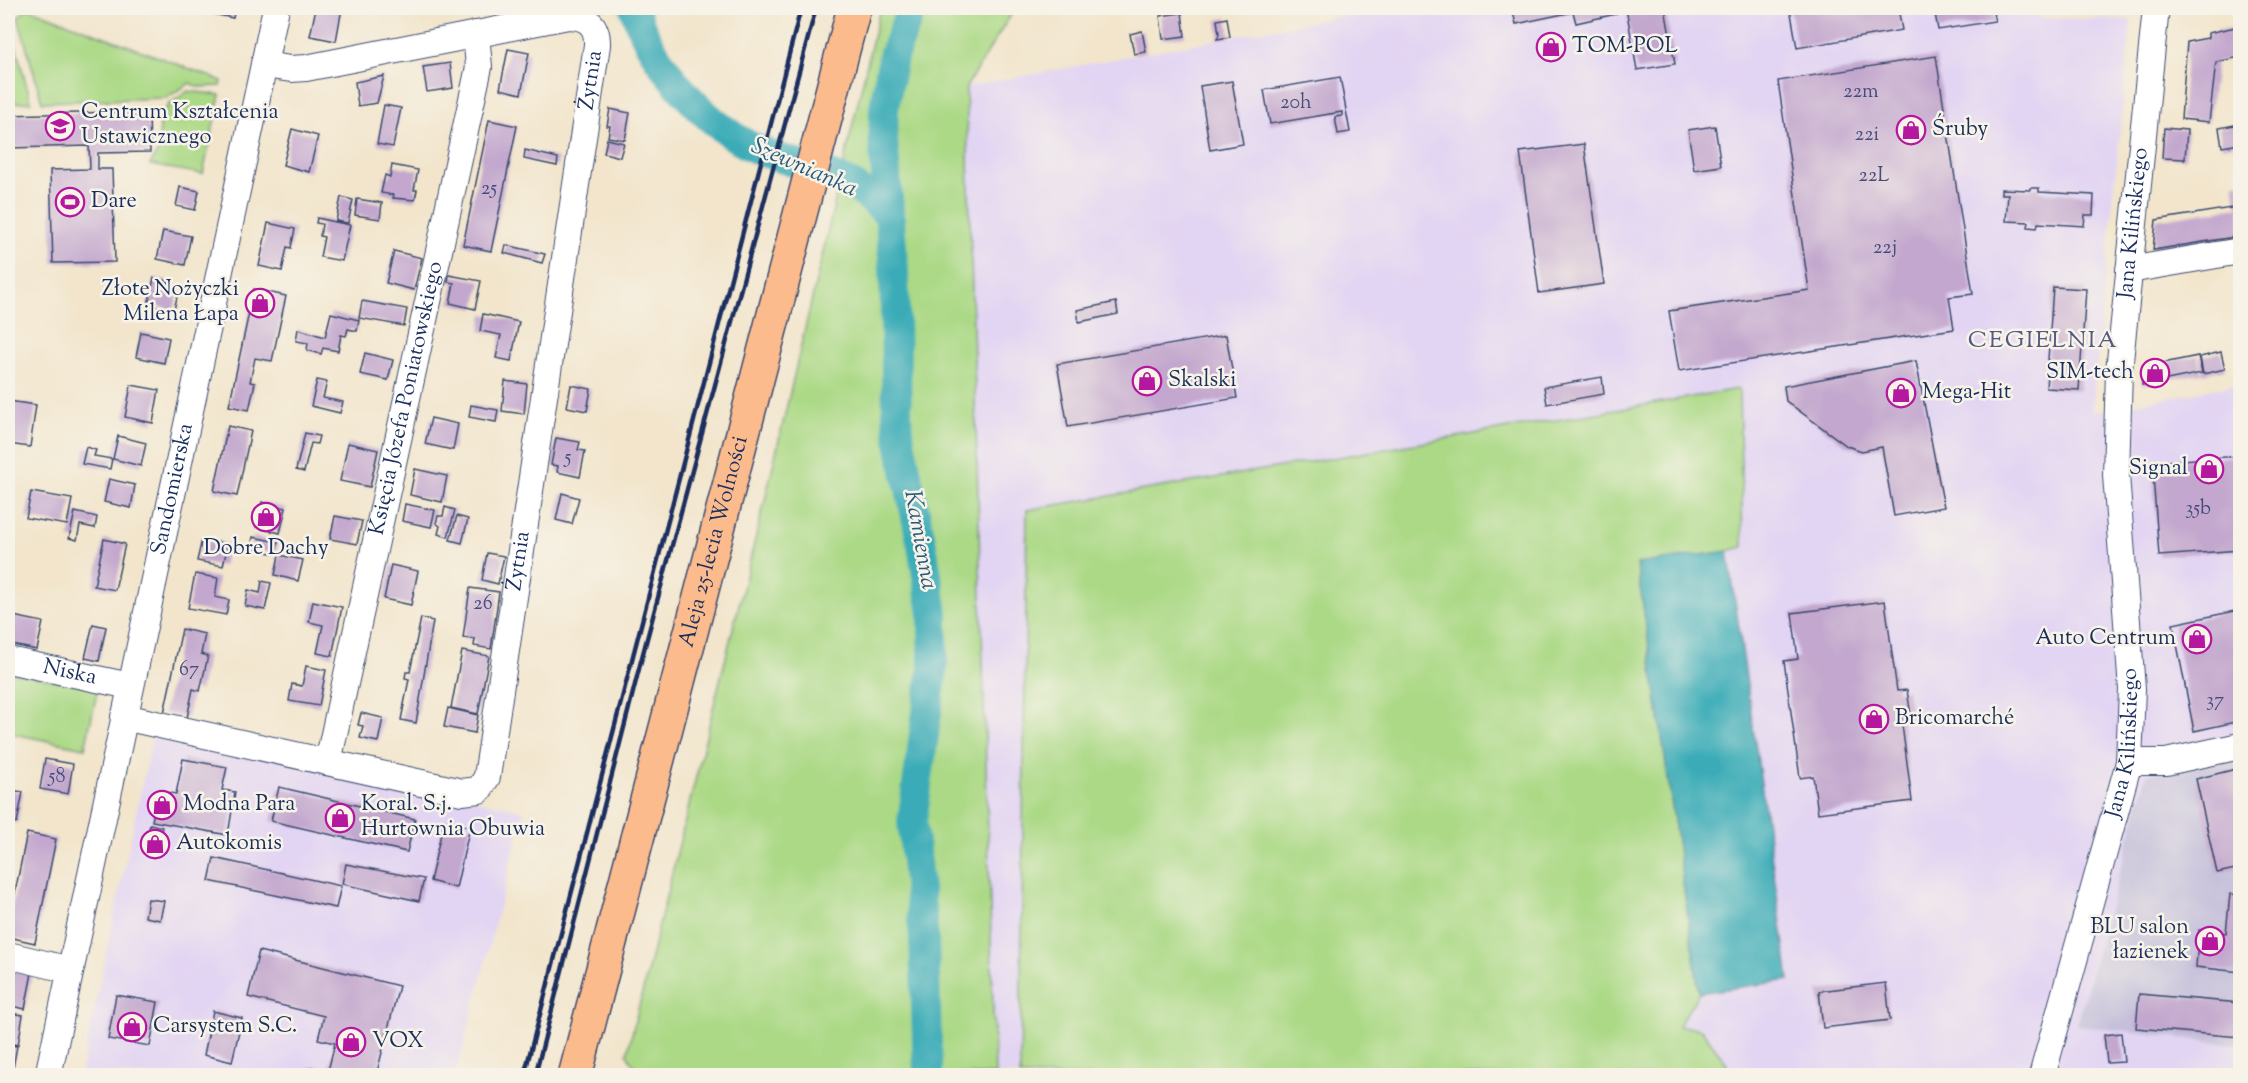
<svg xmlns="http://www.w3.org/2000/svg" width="2248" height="1083" viewBox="0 0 2248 1083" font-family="'Sorts Mill Goudy',serif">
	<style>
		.built { fill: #e2d4f3 }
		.industrial { fill: #c5c0da }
		.green { fill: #acd986; stroke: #648472; stroke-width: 1.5 }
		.water { fill: #3bacb7; stroke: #2b6e8a; stroke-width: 1.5 }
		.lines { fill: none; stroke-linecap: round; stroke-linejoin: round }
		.river { stroke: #3bacb7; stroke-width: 30 }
		.building { fill: #c3a7ce }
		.minor-casing { stroke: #3b4a6e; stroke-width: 28 }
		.major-casing { stroke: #3b4a6e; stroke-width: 36 }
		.minor { stroke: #fff; stroke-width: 26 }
		.major { stroke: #fbbb8d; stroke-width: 33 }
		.rail { stroke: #1b2f5e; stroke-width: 4.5 }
		.labels { text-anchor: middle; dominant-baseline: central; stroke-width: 5; stroke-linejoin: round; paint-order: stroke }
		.number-label { font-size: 20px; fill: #454d7a }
		.poi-label { font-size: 22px; fill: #1b2f5e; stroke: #f7f3e8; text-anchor: start }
		.street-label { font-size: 22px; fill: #1b2f5e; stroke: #f7f3e8 }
		.water-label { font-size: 24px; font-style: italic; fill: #265b7d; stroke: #f7f3e8 }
		.neighbourhood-label { font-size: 24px; letter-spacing: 1.5px; fill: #565985; stroke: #f7f3e8 }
	</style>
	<rect width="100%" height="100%" fill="#f7f3e8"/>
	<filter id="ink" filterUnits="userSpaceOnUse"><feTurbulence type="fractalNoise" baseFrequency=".0167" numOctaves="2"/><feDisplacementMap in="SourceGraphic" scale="12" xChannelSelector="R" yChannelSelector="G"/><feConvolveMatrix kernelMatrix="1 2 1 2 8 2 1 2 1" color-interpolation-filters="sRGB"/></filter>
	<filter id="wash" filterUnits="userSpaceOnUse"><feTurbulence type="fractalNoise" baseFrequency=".008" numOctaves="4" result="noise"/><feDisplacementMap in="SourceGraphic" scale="24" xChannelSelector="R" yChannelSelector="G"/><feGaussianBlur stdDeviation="1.35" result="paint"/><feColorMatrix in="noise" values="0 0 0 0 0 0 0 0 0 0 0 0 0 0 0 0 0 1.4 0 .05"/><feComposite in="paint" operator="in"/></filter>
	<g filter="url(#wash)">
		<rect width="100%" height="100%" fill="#f2e5cc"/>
		<path class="built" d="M1384,8H2038L2039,18L2131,20L2092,412L2240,384V1075H995L966,87Z
			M154,729L524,811L456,1075L80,1076Z"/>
		<path class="industrial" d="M2240,758V1045L2077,1025L2147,774Z"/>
		<path class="green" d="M28,8L222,81L221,86L198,87L190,83L166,98L42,102L18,17Z
			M880,8H1015L966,87L995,1075H639L627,1054L764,504Z
			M8,19L9,21L31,102L8,103Z
			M188,91L220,95L203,174L150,165L159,149L160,118L169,104Z
			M1739,389L1743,547L1728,551L1637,565L1699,993L1678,1026L1701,1029L1725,1061L1731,1075L1020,1076L1027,510Z
			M8,672L98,688L85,748L8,733Z"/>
		<path class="water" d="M1728,551L1789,980L1699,993L1637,564Z"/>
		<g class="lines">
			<path class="river" d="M634,8C651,62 700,119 750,146C781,162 818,166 849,183C864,191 876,204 889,215
				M912,8L893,56L884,108L883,139L894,270L897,416L900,442L922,545L933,614V668L912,822L924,939L928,1076"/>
		</g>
		<g id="blocks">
			<path class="building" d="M214,8H235L233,18L213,14Z
				M316,8H342L336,41L310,36Z
				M1512,8H1614L1616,14L1576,23L1573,12L1516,24Z
				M1626,8H1665L1675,64L1637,70Z
				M1790,8H1898L1902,30L1797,48Z
				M1934,8H1992L1995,21L1938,30Z
				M1182,13L1185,36L1163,39L1160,16Z
				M1227,18L1230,37L1217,39L1219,34L1217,20Z
				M2240,26V57L2216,62L2209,122L2181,119L2187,42L2208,38V33Z
				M1142,31L1146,52L1134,54L1130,34Z
				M508,49L529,53L521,94L500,89Z
				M1936,56L1973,294L1949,297L1954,329L1679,371L1669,311L1809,290L1778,81Z
				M450,63L453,88L427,92L423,67Z
				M384,76L377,103L358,106L355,82Z
				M1340,77L1350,132L1338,134L1335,117L1342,116V112L1270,124L1264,90Z
				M1232,81L1243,144L1210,150L1200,86Z
				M384,105L401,108L393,147L377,144Z
				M610,109L630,113L625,140L608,137L610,126H607Z
				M149,111L150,152L98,153V169H112L115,262L53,263L50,170L90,169L89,146L8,148V115Z
				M489,120L517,126L491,251L463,245Z
				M2240,124V144L2222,147L2219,128Z
				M1715,126L1721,166L1694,170L1688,130Z
				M2164,128L2187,130L2185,159L2162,158Z
				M292,129L318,136L309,172L283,165Z
				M607,139L624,143L620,157L604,153Z
				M1584,144L1604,284L1539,293L1520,152Z
				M525,150L558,158L557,166L524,159Z
				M392,165L418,170L414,190H417L415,200L393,198L394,195L381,193L385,175L390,177Z
				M2240,182V236L2153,250L2156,220L2238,207L2234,183Z
				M180,187L199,191L195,210L176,206Z
				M2030,188H2039V192L2094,195L2093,215H2085L2084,226L2038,223L2037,228L2028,227L2029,222L2006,221L2008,194H2001V189L2030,190Z
				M341,197L353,200L348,223L336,221Z
				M357,199L382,203L380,219L355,215Z
				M317,218L350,225L342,261L320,257L324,237L320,236L322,224L316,223Z
				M268,223L295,229L291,248L287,247L282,271L259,266Z
				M163,231L191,236L185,265L157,259Z
				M506,245L545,254L542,263L504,253Z
				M394,251L422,258L414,290L386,283Z
				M449,275L481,281L475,309L450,303L454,283L448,282Z
				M154,278L169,281L167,291L178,293L174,310L148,305Z
				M2053,287L2086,289L2079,390L2046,388Z
				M254,289L286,296L272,361L255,358L250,382L255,383L249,410L229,406Z
				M362,301L407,309L404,326L359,318Z
				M1116,302L1118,314L1079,322L1077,310Z
				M331,313L359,320L357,331L348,329L346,336L341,335L338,351L323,348L321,354L307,350L308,343L296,341L298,329L325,337Z
				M483,314L519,322L511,361L496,358L501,335L480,331Z
				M141,332L169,338L164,363L136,357Z
				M1226,335L1237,398L1068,427L1057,364Z
				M2221,352L2225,369L2203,374L2200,357Z
				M365,353L393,360L388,380L360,374Z
				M2198,356L2202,373L2142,385L2143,367Z
				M1916,361L1944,507L1894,516L1882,447L1862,451L1847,446L1786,401L1784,386Z
				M1602,377L1604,394L1547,404L1544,387Z
				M317,380L327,382L323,398L343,402L340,413L311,406Z
				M505,381L527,384L524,414L502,411Z
				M131,385L159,390L153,423L125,417Z
				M571,385L591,389L587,411L567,407Z
				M8,401L36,405L30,447L8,444Z
				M471,405L498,410L496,422L469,417Z
				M431,418L458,424L453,450L425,444Z
				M228,426L251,431L237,496L214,491Z
				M305,433L319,436L317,444L311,443L304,472L296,470Z
				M118,436L146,443L141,466L113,459Z
				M556,438L580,442L578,450L585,451L580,477L557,472L558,466L551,465Z
				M348,443L378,450L370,487L340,481Z
				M86,447L96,450L94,456L112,459L110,469L82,464Z
				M2240,456V550L2159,556L2152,462Z
				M415,469L447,476L442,502L410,495Z
				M109,479L135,485L131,508L104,502Z
				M31,492L72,499L67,525L26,518Z
				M562,493L579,498L572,524L556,520Z
				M262,502L286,508L280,533L256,527Z
				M405,504L435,510L431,527L402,521Z
				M445,507L455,510L448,537L438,534L440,526L436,523L438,516H443Z
				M75,512L97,517L95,528L80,525L77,540L69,538Z
				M335,516L362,521L357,544L330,539Z
				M457,516L468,519L462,543L450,540Z
				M253,537L278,542L275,554L251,548Z
				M104,539L125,544L115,590L94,586Z
				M202,539L228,544L223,566L197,561Z
				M487,553L504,556L498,584L482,580Z
				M279,555L303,560L298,581L275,575Z
				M391,565L418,571L411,605L384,599Z
				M195,574L218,578L215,597L229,600L226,615L188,608Z
				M262,581L271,583L265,610L245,606L248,590L260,593Z
				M470,588L499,592L491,649L474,646L475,639L463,638Z
				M313,601L342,607L332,656L317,653L323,625L309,622Z
				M1885,601L1897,691L1907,690L1911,716L1901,717L1912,801L1818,813L1813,776L1800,778L1784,661L1798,659L1792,613Z
				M2240,610V721L2194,731L2173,624Z
				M8,615L43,622L37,650L8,644Z
				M421,618L433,621L416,723L401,720L409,679L405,678L406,672H410Z
				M93,624L106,627L99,661L85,658Z
				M182,629L205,634L201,654L208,656L200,691L193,689L187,718L164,713Z
				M462,651L489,656L478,714L451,708Z
				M306,666L326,670L319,706L289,701L292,684L302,686Z
				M448,708L478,715L475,733L444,727Z
				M361,713L383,718L378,742L360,738L363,726L358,725Z
				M45,759L73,764L68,794L40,789Z
				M183,759L227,767L222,790L235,792L228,835L152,821L158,791L176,794Z
				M2236,769L2240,791V868L2217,873L2196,779Z
				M279,787L415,819L407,852L271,821Z
				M8,790L23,792L17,823L8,821Z
				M444,821L470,827L456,888L430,881Z
				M150,824L162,827L157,847L146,844Z
				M27,833L56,839L35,943L8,937V927Z
				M214,858L341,886L336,908L209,881Z
				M346,864L424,879L419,901L342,884Z
				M2230,894L2240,895V972L2196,967L2199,930L2226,933Z
				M148,899L164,901L160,920L145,917Z
				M259,951L399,986L376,1076H308L311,1067L328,1071L335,1043L318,1039L324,1016L248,997Z
				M8,968L32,973L25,1009L8,1005Z
				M1886,983L1890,1020L1823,1028L1819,991Z
				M2139,994L2240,1003V1037L2136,1028Z
				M116,995L158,1002L150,1046L108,1039Z
				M213,1011L242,1018L232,1062L204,1055Z
				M8,1013L23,1015L18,1045L8,1043Z
				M2121,1033L2124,1062L2107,1063L2104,1035Z
				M8,1045L17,1046L13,1068L8,1067Z"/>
		</g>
	</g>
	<g filter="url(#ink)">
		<use href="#blocks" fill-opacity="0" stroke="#3b4a6e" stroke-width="1.5"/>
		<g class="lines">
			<g class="minor-casing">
				<g id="minor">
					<path d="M2129,270L2240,251"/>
					<path id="s1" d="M8,660L130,686"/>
					<path id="s2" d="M124,717L462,792L479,790L487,777L597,45C598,26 588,16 568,16L306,68L291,69L264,65"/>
					<path id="s3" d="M328,762L479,67L476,34"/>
					<path d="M2129,762H2166L2240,746"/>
					<path d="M8,955L70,970"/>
					<path id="s4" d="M48,1076L276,8"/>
					<path id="s5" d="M2042,1076L2129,762L2132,689L2116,475L2119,371L2156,8"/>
				</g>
			</g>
			<g class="major-casing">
				<g id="major">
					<path id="s6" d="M575,1076L854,8"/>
				</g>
			</g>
			<use href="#minor" class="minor"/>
			<use href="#major" class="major"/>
			<path class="rail" d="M524,1076L801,8
				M535,1076L641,661L816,8"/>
		</g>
	</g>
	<defs>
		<g id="shop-ring" transform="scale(1.5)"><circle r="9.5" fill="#f7f3e8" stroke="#b5179e" stroke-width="1.5"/><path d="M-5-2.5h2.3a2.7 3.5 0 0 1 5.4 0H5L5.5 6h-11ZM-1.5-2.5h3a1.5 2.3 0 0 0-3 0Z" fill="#b5179e"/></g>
		<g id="school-ring" transform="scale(1.5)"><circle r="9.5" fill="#f7f3e8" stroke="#b5179e" stroke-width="1.5"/><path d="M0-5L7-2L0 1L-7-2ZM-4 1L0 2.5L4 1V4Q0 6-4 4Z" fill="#b5179e"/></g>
		<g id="stadium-ring" transform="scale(1.5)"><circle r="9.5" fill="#f7f3e8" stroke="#b5179e" stroke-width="1.5"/><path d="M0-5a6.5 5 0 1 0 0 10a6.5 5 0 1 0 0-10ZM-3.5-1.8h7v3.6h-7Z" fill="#b5179e"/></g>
	</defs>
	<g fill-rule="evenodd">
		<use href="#shop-ring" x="1551" y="47"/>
		<use href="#school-ring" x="60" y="126"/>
		<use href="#shop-ring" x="1911" y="130"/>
		<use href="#stadium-ring" x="70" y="202"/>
		<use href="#shop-ring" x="260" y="303"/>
		<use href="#shop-ring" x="2155" y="373"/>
		<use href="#shop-ring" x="1147" y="381"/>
		<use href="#shop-ring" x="1901" y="393"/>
		<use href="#shop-ring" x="2209" y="469"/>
		<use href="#shop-ring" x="266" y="517"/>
		<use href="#shop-ring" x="2197" y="639"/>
		<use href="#shop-ring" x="1874" y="719"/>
		<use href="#shop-ring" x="162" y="805"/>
		<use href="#shop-ring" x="340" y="818"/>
		<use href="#shop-ring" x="155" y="844"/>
		<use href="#shop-ring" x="2210" y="941"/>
		<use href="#shop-ring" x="132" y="1027"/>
		<use href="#shop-ring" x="351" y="1042"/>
	</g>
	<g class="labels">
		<g class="number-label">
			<text x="1861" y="92">22m</text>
			<text x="1296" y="103">20h</text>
			<text x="1867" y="135">22i</text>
			<text x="1874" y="176">22L</text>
			<text x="489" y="189">25</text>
			<text x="1885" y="248">22j</text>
			<text x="568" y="458">5</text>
			<text x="2198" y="509">35b</text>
			<text x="483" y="604">26</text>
			<text x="189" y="670">67</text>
			<text x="2215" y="701">37</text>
			<text x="57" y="777">58</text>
		</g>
		<g class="poi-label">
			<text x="1572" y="47">TOM-POL</text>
			<text x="81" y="113">Centrum Kształcenia<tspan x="81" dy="25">Ustawicznego</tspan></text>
			<text x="1932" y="130">Śruby</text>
			<text x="91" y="202">Dare</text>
			<text x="239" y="290" text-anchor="end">Złote Nożyczki<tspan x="239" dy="25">Milena Łapa</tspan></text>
			<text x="2134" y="373" text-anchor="end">SIM-tech</text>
			<text x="1168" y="381">Skalski</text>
			<text x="1922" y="393">Mega-Hit</text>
			<text x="2188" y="469" text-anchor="end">Signal</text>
			<text x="266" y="549" text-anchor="middle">Dobre Dachy</text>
			<text x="2176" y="639" text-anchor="end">Auto Centrum</text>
			<text x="1895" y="719">Bricomarché</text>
			<text x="183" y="805">Modna Para</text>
			<text x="361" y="805">Koral. S.j.<tspan x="361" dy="25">Hurtownia Obuwia</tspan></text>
			<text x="176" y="844">Autokomis</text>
			<text x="2189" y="928" text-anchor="end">BLU salon<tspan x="2189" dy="25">łazienek</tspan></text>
			<text x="153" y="1027">Carsystem S.C.</text>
			<text x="372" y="1042">VOX</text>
		</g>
		<g class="street-label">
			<text stroke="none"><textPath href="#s2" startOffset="1083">Żytnia</textPath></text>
			<text stroke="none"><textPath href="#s5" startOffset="866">Jana Kilińskiego</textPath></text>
			<text stroke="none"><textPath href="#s3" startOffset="372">Księcia Józefa Poniatowskiego</textPath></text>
			<text stroke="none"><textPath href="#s4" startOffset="600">Sandomierska</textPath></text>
			<text stroke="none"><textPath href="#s6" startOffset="552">Aleja 25-lecia Wolności</textPath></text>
			<text stroke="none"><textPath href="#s2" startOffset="597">Żytnia</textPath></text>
			<text stroke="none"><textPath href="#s1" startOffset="63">Niska</textPath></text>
			<text stroke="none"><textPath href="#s5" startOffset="344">Jana Kilińskiego</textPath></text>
		</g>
		<g class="water-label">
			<text transform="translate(804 168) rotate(24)">Szewnianka</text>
			<text transform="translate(920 540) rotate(80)">Kamienna</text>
		</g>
		<g class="neighbourhood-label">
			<text x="2043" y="341">CEGIELNIA</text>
		</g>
	</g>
	<rect width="2248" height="1083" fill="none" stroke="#f7f3e8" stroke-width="30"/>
</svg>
